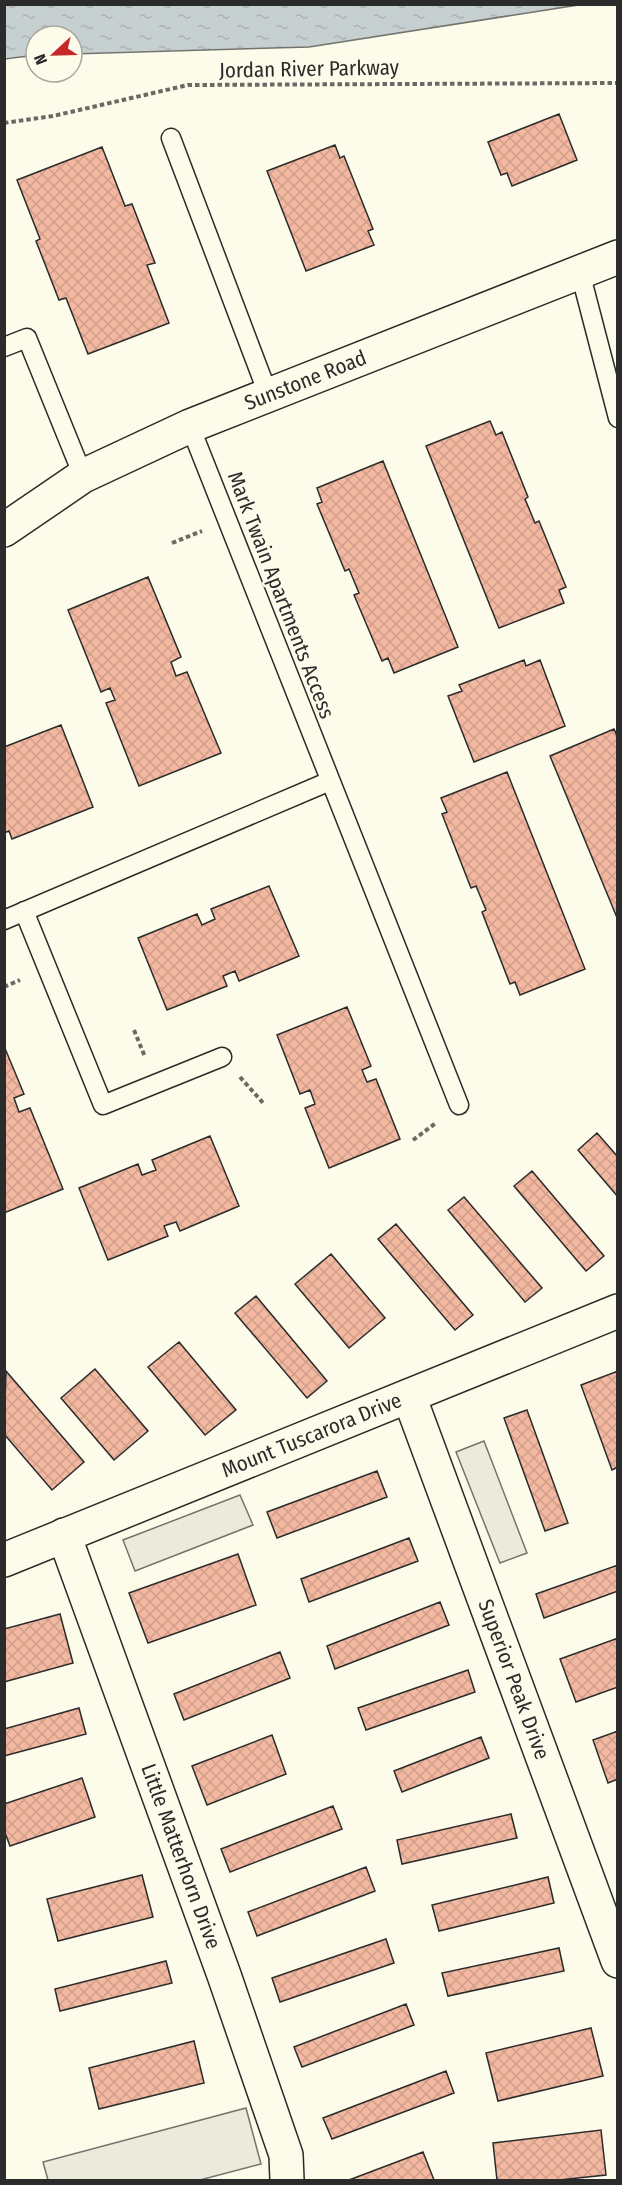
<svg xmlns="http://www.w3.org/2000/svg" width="622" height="2185" viewBox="0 0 622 2185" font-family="'Fira Sans Condensed',sans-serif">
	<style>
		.parking { fill: #eceadb; stroke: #74746e; stroke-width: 1.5 }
		.water { fill: url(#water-ripples); stroke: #74746e; stroke-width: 1.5 }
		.building { fill: url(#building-cross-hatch); stroke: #2b2b2b; stroke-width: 1.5 }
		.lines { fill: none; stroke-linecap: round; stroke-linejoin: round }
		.service-casing { stroke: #2b2b2b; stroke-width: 21 }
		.minor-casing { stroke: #2b2b2b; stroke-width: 36 }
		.tertiary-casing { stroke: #2b2b2b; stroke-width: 36 }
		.path { stroke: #6a6964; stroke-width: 4; stroke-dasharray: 4.5 3; stroke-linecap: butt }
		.service { stroke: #fdfbea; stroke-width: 18 }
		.minor { stroke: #fdfbea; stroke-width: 33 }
		.tertiary { stroke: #fdfbea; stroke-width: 33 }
		.labels { text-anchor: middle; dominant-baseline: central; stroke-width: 4.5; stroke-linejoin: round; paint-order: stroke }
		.street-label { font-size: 21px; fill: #2b2b2b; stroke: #fdfbea }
	</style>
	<defs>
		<pattern id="water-ripples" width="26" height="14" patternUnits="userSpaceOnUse" patternTransform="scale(1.5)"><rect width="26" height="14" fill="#c7d0d0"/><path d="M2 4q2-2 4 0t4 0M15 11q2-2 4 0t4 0" fill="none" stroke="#abb3b3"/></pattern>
		<pattern id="building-cross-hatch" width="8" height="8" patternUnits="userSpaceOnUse" patternTransform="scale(1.5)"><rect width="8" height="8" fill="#f2b8a0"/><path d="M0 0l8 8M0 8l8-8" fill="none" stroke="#d09e8a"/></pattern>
	</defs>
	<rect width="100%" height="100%" fill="#fdfbea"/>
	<path class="parking" d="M484,1441L527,1553L500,1563L456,1452Z
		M240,1495L253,1525L135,1571L123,1540Z
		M246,2108L261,2164L200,2180H48L43,2162Z"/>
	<path class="water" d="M5,4H578V5L309,47L72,54V36H36V55L5,59Z"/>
	<path class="building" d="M559,114L577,160L512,186L507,173L501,175L488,142Z
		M335,145L340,158L344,156L373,229L368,231L374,245L306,271L267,171Z
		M102,147L125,206L132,204L155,263L147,265L169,323L88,354L66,298L59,300L36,241L40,239L17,180Z
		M490,421L496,435L502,432L528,497L525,499L535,523L539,521L566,587L559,590L564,603L499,628L426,446Z
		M383,461L458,647L394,673L388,658L382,661L354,595L359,593L349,569L345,571L317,504L322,502L317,488Z
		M148,577L181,657L171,662L176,676L187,672L221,753L139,786L106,703L115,700L110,688L101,692L68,610Z
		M524,660L526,666L540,660L565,726L474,762L448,696L462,691L459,685Z
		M61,725L93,807L12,839L9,831L4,833V747Z
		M614,729L618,738V920L550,756Z
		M507,772L585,969L520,995L515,982L510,984L482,912L486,910L476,886L471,888L442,814L447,812L441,798Z
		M269,886L299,956L239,981L235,971L223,976L227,986L167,1010L138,938L197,914L202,925L215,919L211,909Z
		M347,1007L371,1066L362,1070L367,1082L376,1079L400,1139L329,1168L305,1108L315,1104L310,1090L300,1094L277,1035Z
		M4,1046L24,1094L14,1098L19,1112L30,1108L63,1189L4,1213Z
		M597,1133L618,1157V1197L578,1150Z
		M210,1136L239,1206L180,1231L176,1222L164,1226L168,1236L108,1260L79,1188L138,1164L142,1175L156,1170L152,1160Z
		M532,1171L604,1256L586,1271L514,1186Z
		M464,1197L542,1288L525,1302L448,1210Z
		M396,1224L473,1315L455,1330L378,1239Z
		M331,1254L385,1318L349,1348L295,1284Z
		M256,1296L327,1381L307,1398L235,1313Z
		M179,1342L236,1410L205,1435L148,1367Z
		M95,1369L148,1431L114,1460L61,1398Z
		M6,1371L84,1462L52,1490L4,1434Z
		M618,1371V1467L612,1470L581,1385Z
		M527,1410L568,1523L545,1531L504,1418Z
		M377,1471L387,1497L277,1538L267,1512Z
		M409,1538L418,1561L309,1602L301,1579Z
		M238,1554L256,1605L148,1643L129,1593Z
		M618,1565V1591L544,1618L536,1594Z
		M440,1602L449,1625L335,1669L327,1646Z
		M60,1614L73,1663L4,1682V1629Z
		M618,1638V1687L576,1702L560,1659Z
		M280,1652L290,1678L184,1720L174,1694Z
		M468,1670L475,1692L366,1730L358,1708Z
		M79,1708L86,1734L4,1756V1729Z
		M618,1731V1779L608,1783L593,1740Z
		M272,1735L286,1774L207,1805L192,1766Z
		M481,1737L489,1758L402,1792L394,1771Z
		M82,1778L95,1817L10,1846L4,1830V1804Z
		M333,1806L342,1829L230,1872L221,1849Z
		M511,1814L517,1838L402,1864L397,1840Z
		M366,1867L375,1891L257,1936L248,1912Z
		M142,1875L153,1917L58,1941L47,1899Z
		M548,1877L554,1903L439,1931L432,1905Z
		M386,1939L394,1963L280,2002L272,1978Z
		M559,1948L564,1971L448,1996L442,1973Z
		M166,1961L172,1983L60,2011L55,1989Z
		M406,2004L414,2025L302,2067L294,2047Z
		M591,2028L603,2076L498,2101L486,2053Z
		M194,2041L204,2083L99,2109L89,2068Z
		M446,2071L454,2093L332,2139L323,2118Z
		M601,2130L606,2175L559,2180H497L493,2143Z
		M423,2152L434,2180H349Z"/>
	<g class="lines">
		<g class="service-casing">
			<path id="service" d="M171,138L268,394
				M580,272L618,418
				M4,347L27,338L83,476
				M190,426L459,1105
				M24,911L103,1105L222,1057
				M4,920L330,781"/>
		</g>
		<g class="minor-casing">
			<g id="minor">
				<path id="s1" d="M409,1396L618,1961"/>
				<path id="s2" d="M64,1535L224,1975L286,2155L287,2180"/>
				<path id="s3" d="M4,1560L618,1311"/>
			</g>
		</g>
		<g class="tertiary-casing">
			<g id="tertiary">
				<path id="s4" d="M4,530L83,476L190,426L618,257"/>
			</g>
		</g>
		<path class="path" d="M4,123L53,116L188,85L618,83
			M172,543L202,531
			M4,987L20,980
			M134,1030L145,1057
			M240,1077L264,1104
			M413,1140L436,1123"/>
		<use href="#service" class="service"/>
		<use href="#minor" class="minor"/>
		<use href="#tertiary" class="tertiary"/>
	</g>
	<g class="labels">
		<g class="street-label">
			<text transform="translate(309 69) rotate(-1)">Jordan River Parkway</text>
			<text stroke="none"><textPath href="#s4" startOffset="338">Sunstone Road</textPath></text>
			<text transform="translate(281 595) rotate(69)">Mark Twain Apartments Access</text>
			<text stroke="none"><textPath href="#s3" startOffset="332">Mount Tuscarora Drive</textPath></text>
			<text stroke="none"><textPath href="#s1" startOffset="302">Superior Peak Drive</textPath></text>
			<text stroke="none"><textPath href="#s2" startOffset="342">Little Matterhorn Drive</textPath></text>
		</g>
	</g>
	<rect width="622" height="2185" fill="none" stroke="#2b2b2b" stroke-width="12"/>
	<g transform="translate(54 54) rotate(248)"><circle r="28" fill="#fdfbea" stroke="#a9a89e" stroke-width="1.5"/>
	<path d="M0-4.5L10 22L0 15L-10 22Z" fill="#c62828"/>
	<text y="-9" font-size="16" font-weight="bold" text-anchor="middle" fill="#2b2b2b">N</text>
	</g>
</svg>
